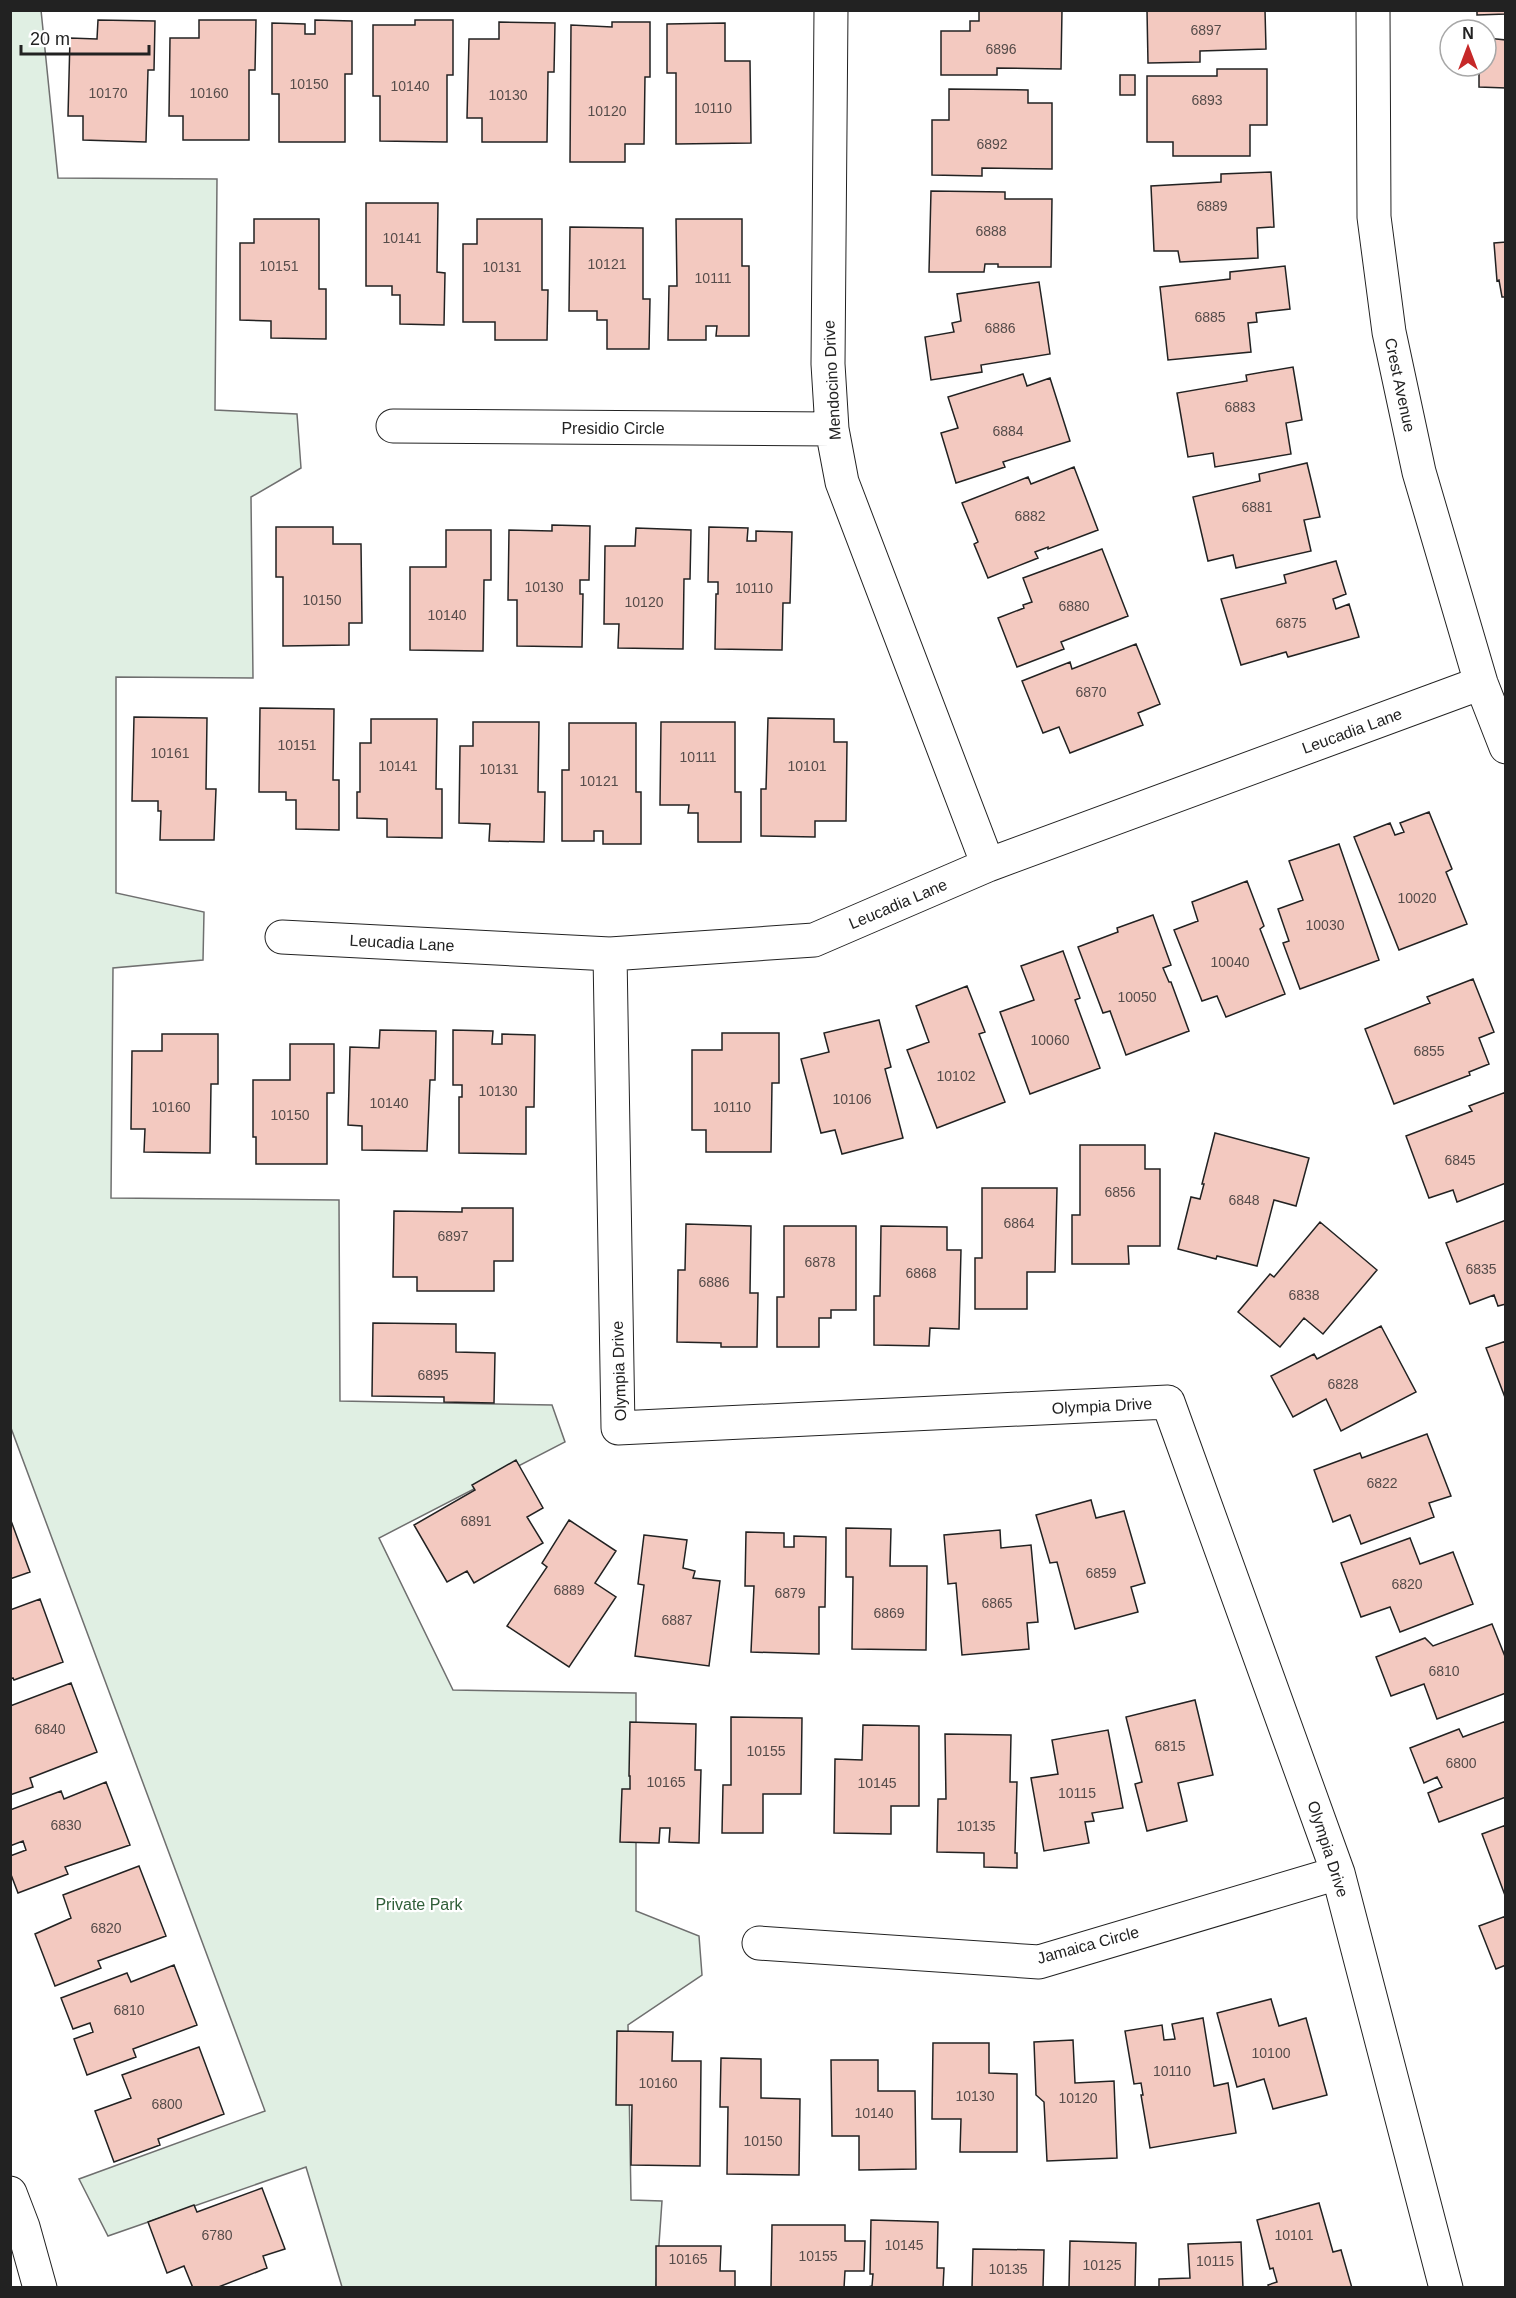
<svg xmlns="http://www.w3.org/2000/svg" width="1516" height="2298" viewBox="0 0 1516 2298" font-family="Helvetica,sans-serif">
	<style>
		.green { fill: #e0efe3; stroke: #6f6f6f; stroke-width: 1.5 }
		.building { fill: #f3c9c0; stroke: #222; stroke-width: 1.5 }
		.lines { fill: none; stroke-linecap: round; stroke-linejoin: round }
		.minor-casing { stroke: #222; stroke-width: 35 }
		.minor { stroke: #fff; stroke-width: 33 }
		.labels { text-anchor: middle; dominant-baseline: central; stroke-width: 4.5; stroke-linejoin: round; paint-order: stroke }
		.number-label { font-size: 14px; fill: #564c4a }
		.street-label { font-size: 16px; fill: #222; stroke: #fff }
		.park-label { font-size: 16px; fill: #2f5e38; stroke: #fff }
	</style>
	<rect width="100%" height="100%" fill="#fff"/>
	<path class="green" d="M41,10L58,178L217,179L215,410L297,414L301,468L251,497L253,678L116,677V893L204,912L203,960L113,968L111,1198L339,1200L340,1401L552,1405L565,1442L379,1538L453,1690L636,1693V1911L699,1936L702,1975L628,2025L631,2200L662,2201L656,2287H342L306,2167L108,2236L79,2179L265,2111L11,1428L10,11Z"/>
	<path class="building" d="M979,10H1062L1061,69L997,68V75H941V31H970V21H979Z
		M1147,10H1265L1266,49L1200,51V62L1148,63Z
		M1477,10H1506V14L1477,15Z
		M98,20L155,21L154,70H148L146,142L83,140V116H68L70,38L97,39Z
		M199,20H256L255,70H249V140H183V116H169L170,38H199Z
		M315,20L352,21V74H345V142H279V94H272V23L305,24V34H315Z
		M415,20H453V75H447V142L380,141V96H373V25H415Z
		M499,22L555,23L554,72H548L547,142H482V118H467L469,39H499Z
		M612,22H650V77H645L644,144H625V162H570L571,25L612,27Z
		M725,23V61H750L751,143L676,144V73H667V24Z
		M1486,38L1506,40V88L1479,87V66H1486Z
		M1217,69H1267V125H1250V156H1173V142H1147V76H1217Z
		M1120,75H1135V95H1120Z
		M949,89L1028,90V103H1052V169L982,168V176L932,175V120H949Z
		M1271,172L1274,227L1257,228L1258,258L1180,262L1178,251H1154L1151,186L1221,182V174Z
		M931,191L1005,192V199H1052L1051,267H998V264H985L984,272H929Z
		M366,203H438L437,272L445,273L444,325L400,324V295H392V286H366Z
		M254,219H319V289H326V339L271,338V321L240,320V243H254Z
		M477,219H542V290H548L547,340H495V322H463V244H477Z
		M676,219H742V266H749V336H716L717,326H706V340H668L669,286H677Z
		M570,227L643,228V299H650L649,349H607V320H597V311H569Z
		M1506,242V297H1502L1499,280L1497,281L1494,243Z
		M1285,266L1290,309L1256,313L1257,322L1248,323L1251,352L1168,360L1160,287L1230,279V272Z
		M1039,282L1050,354L981,365L982,372L931,380L925,337L954,332L952,323L961,321L957,294Z
		M1293,367L1302,420L1286,423L1291,454L1215,467L1213,453L1188,457L1177,393L1247,381L1246,375Z
		M1023,374L1027,386L1050,378L1070,441L1003,462L1005,467L956,483L941,433L958,428L948,397Z
		M1307,463L1320,517L1304,520L1311,551L1236,568L1233,555L1208,561L1193,497L1260,481L1259,474Z
		M1074,467L1098,530L1048,549V547L1035,552L1038,558L988,578L974,544L978,542L962,503L1028,477L1031,484Z
		M552,525L590,526L589,580H580V594H583L582,647L517,646V600H508L509,530L552,531Z
		M276,527H333V544H361L362,623H349V645L283,646V577H276Z
		M709,527L748,528L747,541H756V531L792,532L790,603H783L782,650L715,649L716,594H718V582H708Z
		M636,528L691,530L690,579H684L683,649L618,648L619,624H604L605,546H635Z
		M446,530H491V580H484L483,651L410,650V567H446Z
		M1102,549L1128,616L1061,642L1064,649L1017,667L998,618L1024,608L1023,605L1032,602L1023,578Z
		M1336,561L1346,594L1333,599L1336,609L1349,604L1359,637L1288,657L1286,652L1241,665L1221,599L1286,583L1284,575Z
		M1136,644L1160,704L1138,713L1143,725L1070,753L1059,727L1043,733L1022,681L1070,662L1072,669Z
		M260,708L334,709L333,780H339V830L296,829V800H286V792H259Z
		M134,717L207,718L206,789H216L214,840H160L161,811H158V801H132Z
		M768,718L834,719V742H847L846,821H815V837L761,836V789H766Z
		M371,719H437L436,789H442V838L387,837V819L357,818V792H360V743H371Z
		M473,722H539L538,792H545L544,842L489,841L490,824L459,823L460,746H473Z
		M661,722H735V792H741V842H698V813H688L689,805H660Z
		M569,723H636V792H641V844H603V831H594V841H562V770H569Z
		M1429,812L1452,869L1446,872L1467,924L1399,950L1354,837L1390,823L1395,835L1404,832L1400,823Z
		M1339,844L1379,960L1300,989L1283,943L1289,941L1278,909L1303,900L1289,861Z
		M1247,881L1264,926L1260,929L1285,994L1226,1017L1217,996L1202,1001L1174,930L1198,921L1192,902Z
		M1153,915L1171,965L1163,968L1169,982H1171L1189,1031L1126,1055L1110,1011L1103,1013L1078,947L1118,932L1117,928Z
		M1063,951L1080,998L1075,1000L1100,1068L1030,1094L1000,1012L1034,1000L1021,966Z
		M1473,979L1494,1032L1479,1038L1489,1064L1469,1072L1470,1075L1394,1104L1365,1029L1430,1003L1427,997Z
		M967,986L985,1032L979,1034L1005,1102L937,1128L907,1050L929,1042L916,1006Z
		M879,1020L891,1067L885,1069L903,1138L842,1154L835,1130L821,1133L801,1059L829,1052L824,1033Z
		M380,1030L436,1031L435,1080H430L427,1151L362,1150V1126L348,1125L350,1047L379,1048Z
		M453,1030L493,1031L492,1044H502V1034L535,1035L534,1107H526V1154L459,1153V1097H462V1085H453Z
		M722,1033H779V1083H772L771,1152H706V1130H692V1050H722Z
		M162,1034H218V1084H211L210,1153L144,1152L145,1129H131L132,1051H162Z
		M290,1044H334V1093H327V1164H256V1137H253V1080H290Z
		M1506,1092V1183L1457,1202L1453,1190L1429,1198L1406,1136L1472,1111L1469,1106Z
		M1215,1133L1309,1158L1296,1206L1274,1200L1257,1266L1217,1256L1216,1259L1178,1249L1191,1197L1200,1199L1204,1184H1202Z
		M1080,1145H1145V1169H1160V1246H1128L1129,1264H1072V1215H1080Z
		M982,1188H1057L1055,1272H1027V1309H975V1258H982Z
		M462,1208H513V1261H494V1291H417V1277H393L394,1211L462,1212Z
		M1506,1220V1304L1498,1306L1494,1295L1470,1304L1446,1243Z
		M1320,1222L1377,1270L1323,1334L1304,1318L1280,1347L1238,1312L1270,1274L1274,1277Z
		M686,1224L751,1226L750,1293H758L757,1347H721V1343L677,1342L678,1270H685Z
		M784,1226H856V1310H831V1318H819V1347H777V1297H784Z
		M881,1226L947,1227V1250H961L959,1329L930,1328L929,1346L874,1345V1296H880Z
		M373,1323L456,1324V1352L495,1353L494,1403L444,1402V1397L372,1396Z
		M1381,1326L1416,1392L1341,1431L1326,1399L1293,1417L1271,1376L1314,1354L1317,1359Z
		M1506,1341V1400L1486,1348Z
		M1427,1434L1451,1496L1429,1503L1434,1517L1361,1544L1350,1515L1333,1522L1314,1470L1360,1453L1362,1458Z
		M516,1460L543,1508L527,1517L543,1543L474,1583L467,1571L447,1582L414,1525L475,1490L472,1485Z
		M1091,1500L1096,1518L1124,1511L1145,1583L1131,1587L1138,1612L1075,1629L1057,1562L1050,1563L1036,1515Z
		M10,1518L30,1572L10,1579Z
		M569,1520L616,1551L595,1583L616,1597L569,1667L507,1626L547,1567L542,1563Z
		M846,1528L891,1529L890,1566H927L926,1650L852,1649L853,1577H846Z
		M1000,1530L1001,1548L1031,1545L1038,1622L1027,1623L1029,1649L962,1655L956,1583L948,1584L944,1535Z
		M746,1532L784,1533V1547H794V1536L826,1537L825,1607H819V1654L751,1652L754,1586H745Z
		M644,1535L687,1540L683,1568L695,1571L693,1578L720,1581L709,1666L635,1656L644,1585L638,1584Z
		M1410,1538L1420,1564L1453,1552L1473,1604L1400,1632L1390,1607L1361,1617L1341,1563Z
		M40,1599L63,1662L14,1680L13,1678L10,1679V1610Z
		M1492,1624L1506,1659V1693L1437,1719L1424,1684L1391,1696L1376,1657L1425,1638L1433,1646Z
		M71,1683L97,1752L30,1778L33,1787L10,1795V1706Z
		M1195,1700L1213,1775L1178,1783L1187,1821L1147,1831L1135,1784L1142,1782L1126,1717Z
		M731,1717L802,1718L801,1794H763V1833H722L723,1785H731Z
		M1506,1721V1797L1439,1822L1428,1793L1442,1787L1437,1777L1424,1783L1410,1748L1459,1729L1463,1737Z
		M630,1722L696,1724L695,1770H701L699,1843L669,1842L670,1828H660L659,1843L620,1842L622,1789H630V1776H629Z
		M863,1725L919,1726V1806H891V1834L834,1833L835,1759L862,1760Z
		M1108,1730L1123,1808L1092,1813L1094,1821L1085,1822L1089,1843L1044,1851L1031,1778L1058,1774L1052,1740Z
		M945,1734L1011,1735L1010,1782H1017L1015,1853H1017V1868L984,1867V1853L937,1852L938,1799H946Z
		M106,1782L130,1845L65,1867L68,1874L18,1893L10,1872V1856L26,1850L23,1841L10,1846V1810L61,1791L64,1799Z
		M1506,1825V1898L1482,1834Z
		M139,1866L166,1936L98,1961L101,1968L55,1986L35,1934L71,1918L63,1895Z
		M1506,1916V1965L1496,1969L1479,1926Z
		M174,1965L197,2025L133,2049L136,2057L87,2075L74,2039L93,2032L90,2023L73,2029L61,1998L127,1973L131,1982Z
		M1271,1999L1279,2026L1306,2018L1327,2095L1273,2109L1264,2079L1237,2087L1217,2013Z
		M1203,2018L1214,2086L1228,2083L1236,2133L1150,2148L1141,2095H1143L1141,2083L1134,2084L1125,2031L1162,2025L1164,2040L1175,2039L1172,2024Z
		M617,2031L673,2032L672,2061H701L700,2166L631,2165L632,2105H616Z
		M1073,2040L1075,2083L1114,2081L1117,2158L1047,2161L1044,2102L1036,2095L1034,2042Z
		M933,2043H989V2073L1017,2074V2152H960L961,2119H932Z
		M199,2047L224,2114L158,2139L160,2145L114,2162L95,2111L131,2098L122,2075Z
		M721,2058L761,2059V2098L800,2099L799,2175L727,2174L728,2107H720Z
		M831,2060H878V2091H915L916,2169L859,2170V2136H832Z
		M262,2188L285,2249L263,2256L267,2268L216,2288H193L184,2266L167,2273L148,2222L194,2205L197,2212Z
		M1319,2203L1333,2252L1341,2250L1352,2288H1269L1268,2285L1277,2282L1273,2268L1270,2269L1257,2220Z
		M871,2220L938,2222L937,2268H944L943,2288H864L872,2286L873,2274H870Z
		M772,2225H845V2241H865L864,2271H845L844,2288H771Z
		M1070,2241L1136,2243L1135,2288H1069Z
		M1241,2242L1243,2288H1159V2279L1190,2278L1188,2244Z
		M656,2246H721L720,2271H735V2288H656Z
		M973,2249L1044,2250L1043,2288H972Z"/>
	<g class="lines">
		<g class="minor-casing">
			<path id="minor" d="M831,10L828,364L832,429L842,482L988,865
				M1373,10L1374,217L1389,332L1419,472L1481,683L1506,747
				M393,426L832,429
				M282,937L610,954L814,940L988,865L1481,683
				M610,954L618,1428L1168,1402L1338,1873L1446,2288
				M759,1943L1039,1962L1338,1873
				M10,2193L23,2227L40,2288"/>
		</g>
		<use href="#minor" class="minor"/>
	</g>
	<g class="labels">
		<g class="number-label">
			<text x="1206" y="30">6897</text>
			<text x="1001" y="49">6896</text>
			<text x="309" y="84">10150</text>
			<text x="410" y="86">10140</text>
			<text x="108" y="93">10170</text>
			<text x="209" y="93">10160</text>
			<text x="508" y="95">10130</text>
			<text x="1207" y="100">6893</text>
			<text x="713" y="108">10110</text>
			<text x="607" y="111">10120</text>
			<text x="992" y="144">6892</text>
			<text x="1212" y="206">6889</text>
			<text x="991" y="231">6888</text>
			<text x="402" y="238">10141</text>
			<text x="607" y="264">10121</text>
			<text x="279" y="266">10151</text>
			<text x="502" y="267">10131</text>
			<text x="713" y="278">10111</text>
			<text x="1210" y="317">6885</text>
			<text x="1000" y="328">6886</text>
			<text x="1240" y="407">6883</text>
			<text x="1008" y="431">6884</text>
			<text x="1257" y="507">6881</text>
			<text x="1030" y="516">6882</text>
			<text x="544" y="587">10130</text>
			<text x="754" y="588">10110</text>
			<text x="322" y="600">10150</text>
			<text x="644" y="602">10120</text>
			<text x="1074" y="606">6880</text>
			<text x="447" y="615">10140</text>
			<text x="1291" y="623">6875</text>
			<text x="1091" y="692">6870</text>
			<text x="297" y="745">10151</text>
			<text x="170" y="753">10161</text>
			<text x="698" y="757">10111</text>
			<text x="398" y="766">10141</text>
			<text x="807" y="766">10101</text>
			<text x="499" y="769">10131</text>
			<text x="599" y="781">10121</text>
			<text x="1417" y="898">10020</text>
			<text x="1325" y="925">10030</text>
			<text x="1230" y="962">10040</text>
			<text x="1137" y="997">10050</text>
			<text x="1050" y="1040">10060</text>
			<text x="1429" y="1051">6855</text>
			<text x="956" y="1076">10102</text>
			<text x="498" y="1091">10130</text>
			<text x="852" y="1099">10106</text>
			<text x="389" y="1103">10140</text>
			<text x="171" y="1107">10160</text>
			<text x="732" y="1107">10110</text>
			<text x="290" y="1115">10150</text>
			<text x="1460" y="1160">6845</text>
			<text x="1120" y="1192">6856</text>
			<text x="1244" y="1200">6848</text>
			<text x="1019" y="1223">6864</text>
			<text x="453" y="1236">6897</text>
			<text x="820" y="1262">6878</text>
			<text x="1481" y="1269">6835</text>
			<text x="921" y="1273">6868</text>
			<text x="714" y="1282">6886</text>
			<text x="1304" y="1295">6838</text>
			<text x="433" y="1375">6895</text>
			<text x="1343" y="1384">6828</text>
			<text x="1382" y="1483">6822</text>
			<text x="476" y="1521">6891</text>
			<text x="1101" y="1573">6859</text>
			<text x="1407" y="1584">6820</text>
			<text x="569" y="1590">6889</text>
			<text x="790" y="1593">6879</text>
			<text x="997" y="1603">6865</text>
			<text x="889" y="1613">6869</text>
			<text x="677" y="1620">6887</text>
			<text x="1444" y="1671">6810</text>
			<text x="50" y="1729">6840</text>
			<text x="1170" y="1746">6815</text>
			<text x="766" y="1751">10155</text>
			<text x="1461" y="1763">6800</text>
			<text x="666" y="1782">10165</text>
			<text x="877" y="1783">10145</text>
			<text x="1077" y="1793">10115</text>
			<text x="66" y="1825">6830</text>
			<text x="976" y="1826">10135</text>
			<text x="106" y="1928">6820</text>
			<text x="129" y="2010">6810</text>
			<text x="1271" y="2053">10100</text>
			<text x="1172" y="2071">10110</text>
			<text x="658" y="2083">10160</text>
			<text x="975" y="2096">10130</text>
			<text x="1078" y="2098">10120</text>
			<text x="167" y="2104">6800</text>
			<text x="874" y="2113">10140</text>
			<text x="763" y="2141">10150</text>
			<text x="217" y="2235">6780</text>
			<text x="1294" y="2235">10101</text>
			<text x="904" y="2245">10145</text>
			<text x="818" y="2256">10155</text>
			<text x="688" y="2259">10165</text>
			<text x="1215" y="2261">10115</text>
			<text x="1102" y="2265">10125</text>
			<text x="1008" y="2269">10135</text>
		</g>
		<g class="street-label">
			<text transform="translate(832 380) rotate(-93)">Mendocino Drive</text>
			<text transform="translate(1400 385) rotate(78)">Crest Avenue</text>
			<text x="613" y="428">Presidio Circle</text>
			<text transform="translate(1352 731) rotate(-20)">Leucadia Lane</text>
			<text transform="translate(898 904) rotate(-23)">Leucadia Lane</text>
			<text transform="translate(402 943) rotate(3)">Leucadia Lane</text>
			<text transform="translate(619 1371) rotate(-92)">Olympia Drive</text>
			<text transform="translate(1102 1406) rotate(-3)">Olympia Drive</text>
			<text transform="translate(1328 1849) rotate(72)">Olympia Drive</text>
			<text transform="translate(1088 1945) rotate(-15)">Jamaica Circle</text>
		</g>
		<g class="park-label">
			<text x="419" y="1904">Private Park</text>
		</g>
	</g>
	<rect width="1516" height="2298" fill="none" stroke="#222222" stroke-width="24"/>
	<g transform="translate(1468 48)"><circle r="28" fill="#ffffff" stroke="#a7a7a7" stroke-width="1.5"/>
	<path d="M0-4.5L10 22L0 15L-10 22Z" fill="#c62828"/>
	<text y="-9" font-size="16" font-weight="bold" text-anchor="middle" fill="#222222">N</text>
	</g>
	<path d="M21 45v9h128v-9" fill="none" stroke="#222222" stroke-width="3"/>
	<text x="30" y="45" font-size="18" fill="#222222" stroke="#ffffff" stroke-width="4.5" paint-order="stroke">20 m</text>
</svg>
